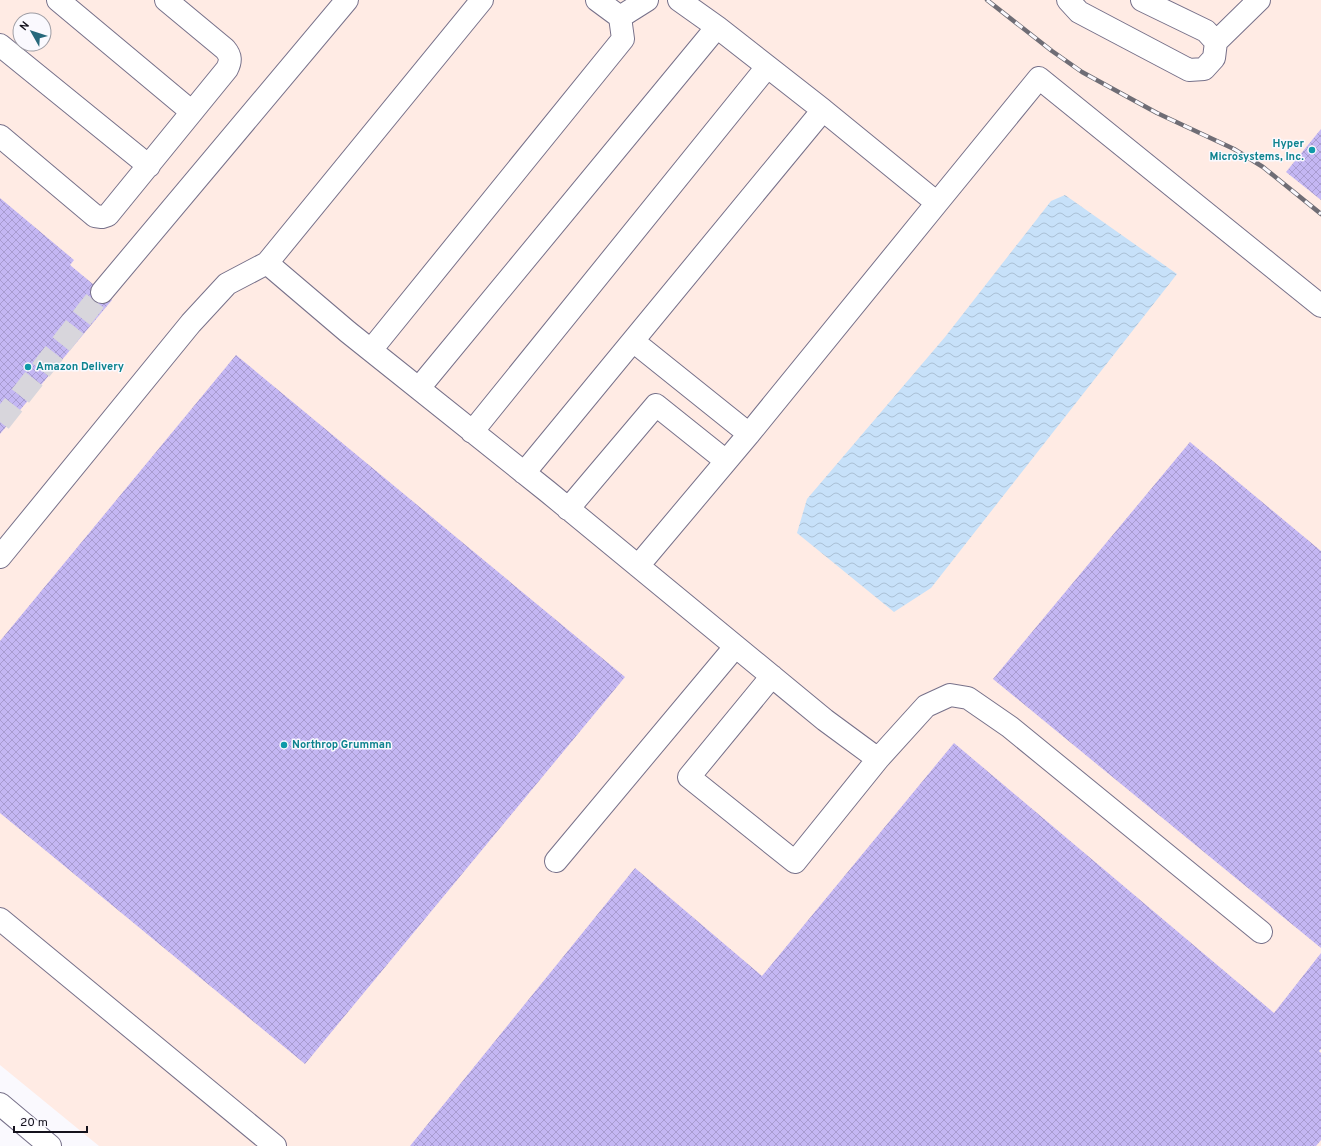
<svg xmlns="http://www.w3.org/2000/svg" width="1321" height="1146" viewBox="0 0 1321 1146" font-family="Overpass,sans-serif">
	<style>
		.industrial { fill: #ffebe4; fill-rule: evenodd }
		.water { fill: url(#water-waves) }
		.building { fill: url(#building-cross-hatch) }
		.lines { fill: none; stroke-linecap: round; stroke-linejoin: round }
		.minor-tunnel { stroke: #d8d6dc; stroke-width: 22; stroke-dasharray: 22 11; stroke-linecap: butt }
		.minor-casing { stroke: #77718a; stroke-width: 24 }
		.major-casing { stroke: #77718a; stroke-width: 24 }
		.minor { stroke: #fff; stroke-width: 22 }
		.major { stroke: #fff; stroke-width: 22 }
		.rail-casing { stroke: #6f6d75; stroke-width: 4.5 }
		.rail { stroke: #faf9fe; stroke-width: 3; stroke-dasharray: 9; stroke-linecap: butt }
		.culture-dot { fill: #0f9aa8; stroke: #faf9fe; stroke-width: 1.5 }
		.labels { text-anchor: middle; dominant-baseline: central; stroke-width: 3; stroke-linejoin: round; paint-order: stroke }
		.culture-label { font-size: 11px; font-weight: bold; fill: #0d838f; stroke: #faf9fe; text-anchor: start }
	</style>
	<defs>
		<pattern id="water-waves" width="16" height="10" patternUnits="userSpaceOnUse"><rect width="16" height="10" fill="#c7e1f9"/><path d="M0 5q4-4 8 0t8 0" fill="none" stroke="#aac0d5"/></pattern>
		<pattern id="building-cross-hatch" width="8" height="8" patternUnits="userSpaceOnUse"><rect width="8" height="8" fill="#c4b7f3"/><path d="M0 0l8 8M0 8l8-8" fill="none" stroke="#a89cd0"/></pattern>
	</defs>
	<rect width="100%" height="100%" fill="#faf9fe"/>
	<path class="industrial" d="M0,0H1321V1146H99L0,1065ZM20,20H44V44H20Z"/>
	<path class="water" d="M1065,195L1177,274L931,588L894,612L797,533L807,499L945,337L1051,201Z"/>
	<path class="building" d="M1321,129V200L1286,172Z
		M0,198L74,260L70,265L112,300L0,434Z
		M236,355L625,677L305,1064L0,813V641Z
		M1190,442L1321,551V948L993,679Z
		M954,743L1274,1013L1321,953V1049L1319,1051L1321,1053V1140L1316,1146H410L635,868L762,976Z"/>
	<g class="lines">
		<path class="minor-tunnel" d="M0,422L102,292"/>
		<g class="minor-casing">
			<path id="minor" d="M58,0L192,112
				M597,0L620,17L647,0
				M1068,0L1079,12L1189,70L1204,69L1214,58L1216,42L1206,31L1142,0
				M1216,42L1259,0
				M0,45L149,166
				M823,110L937,203L1039,78L1321,306
				M0,136L95,216L102,217L108,215L227,69C231,61 231,56 225,49L166,0
				M267,263L348,332L547,491L825,720L878,759L926,706L950,695L968,698L1010,727L1261,932
				M102,292L347,0
				M633,341L749,434
				M371,350L623,39L620,17
				M419,388L717,27
				M472,432L767,67
				M524,473L823,110L717,27L679,0
				M568,509L656,405L726,461
				M0,557L191,323L227,284L267,263L482,0
				M638,566L749,434L937,203
				M772,676L689,777L795,862L878,759
				M556,861L735,647
				M0,919L275,1146"/>
		</g>
		<g class="major-casing">
			<path id="major" d="M0,1104L50,1146"/>
		</g>
		<use href="#minor" class="minor"/>
		<use href="#major" class="major"/>
		<g class="rail-casing">
			<path id="rail" d="M987,0L1052,51L1082,72L1157,113L1234,149L1263,167L1321,214"/>
		</g>
		<use href="#rail" class="rail"/>
	</g>
	<g class="culture-dot">
		<circle cx="1312" cy="150" r="4"/>
		<circle cx="28" cy="367" r="4"/>
		<circle cx="284" cy="745" r="4"/>
	</g>
	<g class="labels">
		<g class="culture-label">
			<text x="1304" y="144" text-anchor="end">Hyper<tspan x="1304" dy="13">Microsystems, Inc.</tspan></text>
			<text x="36" y="367">Amazon Delivery</text>
			<text x="292" y="745">Northrop Grumman</text>
		</g>
	</g>
	<g transform="translate(32 32) rotate(309)"><circle r="19" fill="#faf9fe" stroke="#9e9da4"/>
	<path d="M0-3L7 15L0 10L-7 15Z" fill="#26687b"/>
	<text y="-6" font-size="11" font-weight="bold" text-anchor="middle" fill="#14121c">N</text>
	</g>
	<path d="M14 1126v6h73v-6" fill="none" stroke="#14121c" stroke-width="2"/>
	<text x="20" y="1126" font-size="12" fill="#14121c" stroke="#faf9fe" stroke-width="3" paint-order="stroke">20 m</text>
</svg>
